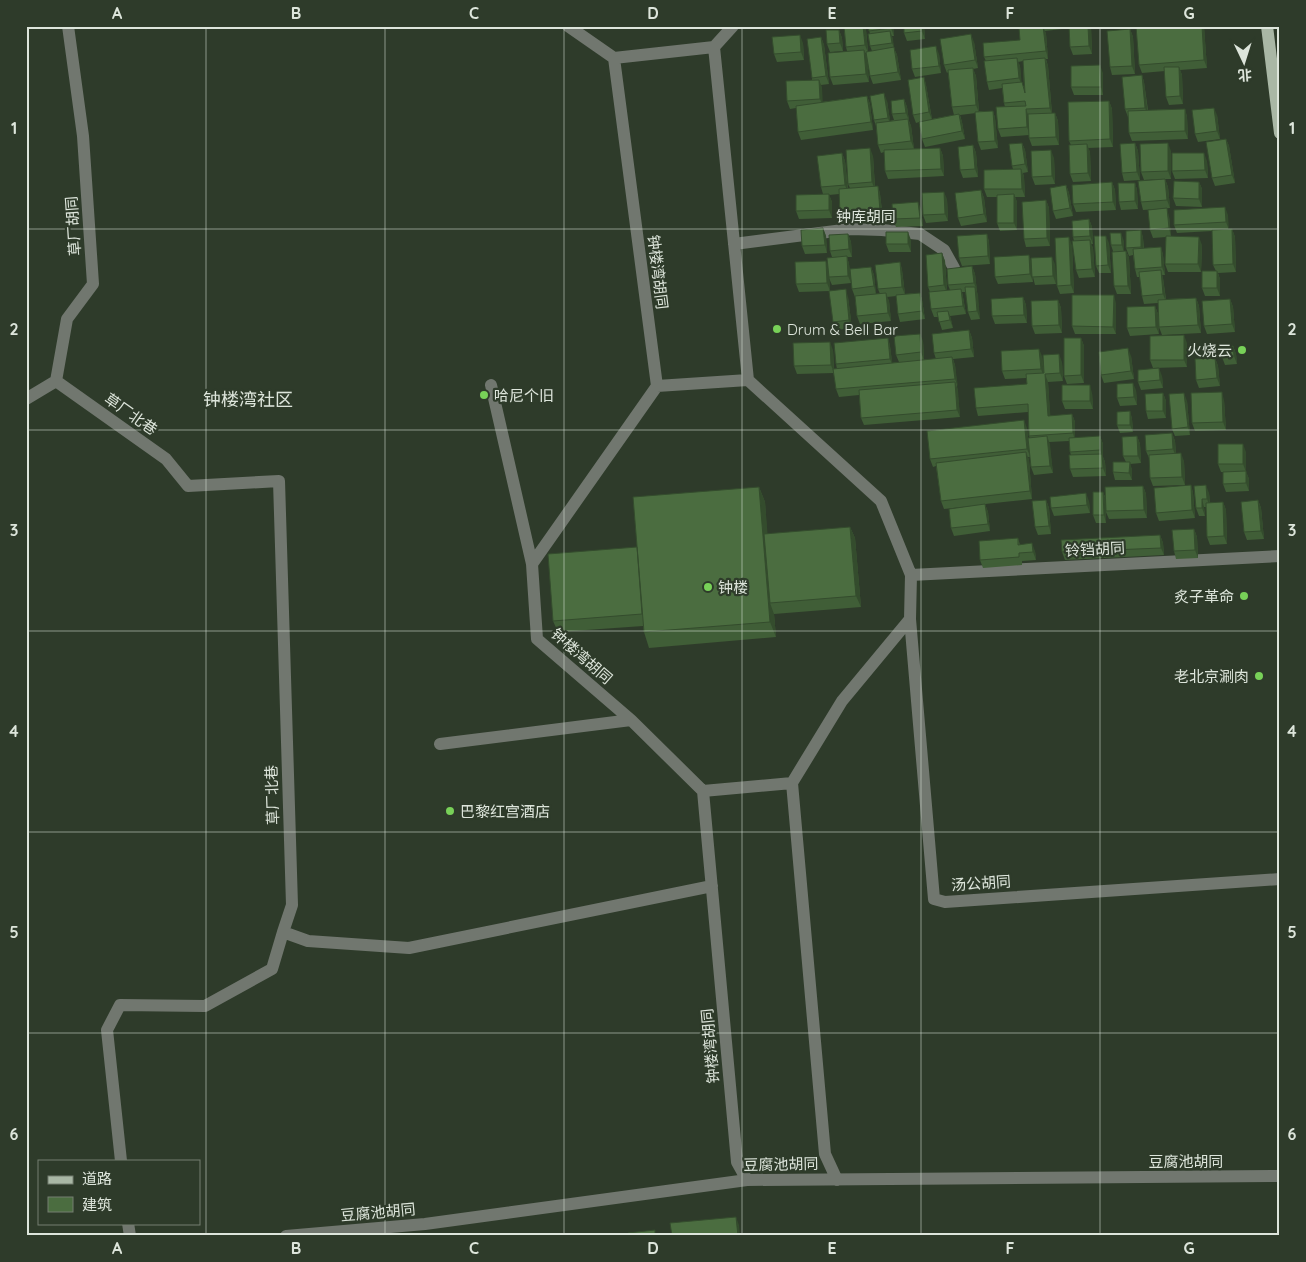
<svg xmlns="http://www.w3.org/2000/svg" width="1306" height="1262" viewBox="0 0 1306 1262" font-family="Quicksand,'Noto Sans SC',sans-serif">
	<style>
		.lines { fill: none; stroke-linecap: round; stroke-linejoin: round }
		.minor { stroke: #71776f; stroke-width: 12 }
		.major { stroke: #a9b7a5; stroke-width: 12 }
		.wall { fill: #405e37; fill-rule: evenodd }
		.shaded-wall { fill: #344c2d }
		.building { fill: #4b6d40; stroke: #344c2d }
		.grid { fill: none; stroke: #dde5db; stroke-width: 1; stroke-opacity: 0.55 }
		.poi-dot { fill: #78d158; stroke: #2e3b2a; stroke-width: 2 }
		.labels { text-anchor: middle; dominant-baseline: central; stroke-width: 4.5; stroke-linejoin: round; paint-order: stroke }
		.street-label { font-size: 15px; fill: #dde5db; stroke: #2e3b2a }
		.poi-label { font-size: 15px; fill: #dde5db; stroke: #2e3b2a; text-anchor: start }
		.quarter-label { font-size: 18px; fill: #dde5db; stroke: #2e3b2a }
		.neatline { fill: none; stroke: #dde5db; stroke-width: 2 }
		.grid-label { font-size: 16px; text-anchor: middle; font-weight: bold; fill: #dde5db }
	</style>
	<rect width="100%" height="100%" fill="#2e3b2a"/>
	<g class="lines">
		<path class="minor" d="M568,26L614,58L657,386L532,564L537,639L631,720L703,791L737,1162L747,1180
			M733,26L714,47L748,380L881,501L911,575L910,619L842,701L792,783L825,1154L837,1180
			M614,58L714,47
			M734,244L851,229L882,230L920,234L944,250L954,268
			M56,381L166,459L188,486L279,481L292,905L283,932L308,941L409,948L712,886
			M491,385L532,564
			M657,386L748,380
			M26,399L56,381L67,319L93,284L83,136L68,26
			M911,575L1280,556
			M910,619L934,899L945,902L1280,879
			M440,744L631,720
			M703,791L792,783
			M121,1161L107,1030L120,1005L205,1006L272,969L283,932
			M128,1223L130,1236
			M286,1236L425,1224L747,1180L1280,1176"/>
		<path class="major" d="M1267,26L1280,133"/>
	</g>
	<path class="wall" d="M830,26H864L866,30L868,51H872L870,46V34L868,26H893L894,36H892L894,48L897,55L901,80L873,84L870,76L866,53H865L867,57L869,82L833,85L830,77L847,51L846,47L844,28L831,29Z
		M904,26H924L925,39L907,41L904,33Z
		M927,26H953L928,29Z
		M981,26H1003L982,29Z
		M1020,26H1061L1062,29L1045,31L1046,34L1048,59H1046L1048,66L1052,113H1055L1058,121L1059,145L1032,146L1029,138V135L1001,137L998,129L1005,107L1004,103L1002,88L989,90L987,82L986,61L984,57L1020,40ZM1023,61L1024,87L1021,82L1020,66L1018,62Z
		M1063,26H1097L1091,27L1092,54L1073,55L1070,47V29H1064Z
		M1204,27L1207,68L1180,70L1182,75L1183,104L1169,105L1166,97L1165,71L1142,73L1139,65Z
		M1130,29L1133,37L1135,74L1112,75L1110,67Z
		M839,30L842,38L843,51L830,52L827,44Z
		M821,37L824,45L829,84L821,85L822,102L867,96L870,104L873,130L801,140L798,132L796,108L790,109L787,101L812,80V78Z
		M974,42L978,68L973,69L976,76L979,111H993L995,118L998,148L981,150L978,142L976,113L960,115L962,122L965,139L925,147L922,139L919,122L916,123L913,115L924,77L926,85L932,119L954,115L952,107L948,72L947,73L944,65Z
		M803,43L804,60L777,62L774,54Z
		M939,54L941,73L915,77L912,69Z
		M1103,73V95H1074L1071,87Z
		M1142,75L1144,82L1148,110L1185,109L1187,117L1188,139L1132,141L1129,133L1128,117L1125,109Z
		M904,99L907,107L909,121L911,126L914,149H908L940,148L943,156L944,176L888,179L885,171L884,152L881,153L878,145L876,126L874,120L887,101L890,121L894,120L892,114Z
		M1109,101L1112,109L1113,147L1088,148L1090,152L1091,181L1073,182L1070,174L1071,145L1069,141Z
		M1217,115L1220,139L1198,142L1195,134Z
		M1226,139L1229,146L1235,183L1215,186L1212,178Z
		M1022,143L1025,150L1028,172L1023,173L1024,177L1025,197H1015L1017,202V230L1000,231L997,223V197H987L984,189L1013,169L1012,166Z
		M1135,143L1138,151L1140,180L1124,181L1122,173Z
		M973,145L976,153L978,177L963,178L960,170Z
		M1171,151V179H1165L1168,187L1170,208L1143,210L1141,202L1163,179L1144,180L1141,172Z
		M842,153L845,161L848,188H850L848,184L873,156L875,186H878L880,194L883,219L843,222L840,214L839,194L829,195L832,202V218L799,219L796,211L823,194L821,187Z
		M1054,158L1055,184L1035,185L1032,177Z
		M1207,161L1208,178L1175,179L1172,171Z
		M1112,182L1115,190L1116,210L1076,212L1073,204Z
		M1199,182L1202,189V207L1176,206L1173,198Z
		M1135,183L1137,190L1138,209L1121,210L1119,202Z
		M1066,185L1069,193L1073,216L1056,219L1053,211Z
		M981,190L984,198L987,222L961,226L958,218Z
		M947,199L948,221L926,223L923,215Z
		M1046,200L1049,208L1050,246L1026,247L1024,239Z
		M921,209L923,226L896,227L893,219Z
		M1228,215V229H1232L1235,237L1236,272L1218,273L1220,279V296H1205L1202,288L1216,271L1213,265L1212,231L1177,233L1174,225Z
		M1169,216L1171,236L1202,245L1201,272H1168L1165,264L1166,237L1153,238L1150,230Z
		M1089,219L1092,227L1093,244H1091L1093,248L1095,277L1079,278L1076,270L1074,241L1073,237Z
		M823,228L826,236L827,253L805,254L802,246Z
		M1141,230L1143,238L1144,248L1161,247L1163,255L1165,275H1162L1163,278L1166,299L1196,298L1199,306L1201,333L1162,335L1159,327L1158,303L1144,304L1142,296L1140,277H1137L1135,269L1133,255L1129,256L1126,248Z
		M848,234L851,242L852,257H847L849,264L851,283L832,285L829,278L830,291L799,292L796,284L828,267L832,257L830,251Z
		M987,234L989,242L990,264L962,266L959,258Z
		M911,240V252H889L886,244Z
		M1124,241V251H1126L1129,258L1131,294H1117L1114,286L1113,251L1111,245Z
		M1109,243L1111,273H1099L1096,266Z
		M1072,245L1074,293L1060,294L1057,286Z
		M942,253L945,261L947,290H950L948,285L972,266L975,274L980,319L971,320L968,312L966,292H962L963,297L966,314L950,316L953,328L942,330L938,317H934L931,309L930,292L928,287Z
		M900,262L902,270L905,294L920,293L922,300L925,319L900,322L898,314L896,296L887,297L889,301L891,321L860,324L857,316L855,297L852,289L871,267L874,275L876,294L864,295L880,294L878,289Z
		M1032,263L1055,264L1056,284L1035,285L1033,277V282L998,284L995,277Z
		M848,297L852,328L836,330L833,322Z
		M1023,297L1026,305L1027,323L995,324L992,316Z
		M1230,299L1233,307L1235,332L1207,334L1204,326Z
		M1058,300L1061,308L1062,333L1035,334L1032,326Z
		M1116,303V334H1075L1072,326Z
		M1155,306L1158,314L1159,334L1130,336L1127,328Z
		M969,330L972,338L974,357L953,359L955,365L960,417L864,425L861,418L859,395L839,397L836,389L834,373L797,374L794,366L833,350L834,369H837L836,364L888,338L890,346L892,363L899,362L896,355L923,341L924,360L936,359L934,353Z
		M1081,338L1084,346V383L1067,384L1064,376Z
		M1187,343V367L1153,368L1150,360Z
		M1233,346L1236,354L1237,364L1225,365L1222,357Z
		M1042,356L1044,373L1062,362L1063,381L1048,382L1050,416L1072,414L1075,422V438L1100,436L1103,444V457L1105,462L1106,476L1073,477L1070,469L1071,455L1070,452L1069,441L1049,442L1053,473L1034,475L1031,467L1030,457H1028L1029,460L1032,499L985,504L988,512L990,531L954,536L951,528L972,506L944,509L941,501L936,466L933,467L930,459L1027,428L1028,438H1030L1029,436L1028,412L978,416L976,408L1027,384L1026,378L1005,379L1002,371Z
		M1131,356L1134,379L1104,383L1101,375Z
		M1215,358L1218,366L1220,386L1199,388L1196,380Z
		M1162,376L1163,388L1141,390L1138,382Z
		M1136,390L1137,405L1120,406L1117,398Z
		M1092,393L1093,409H1065L1062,401Z
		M1163,393L1166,401V418L1148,419L1146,411Z
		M1224,400L1226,430L1195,431L1192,423Z
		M1187,401L1190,435L1175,436L1172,429Z
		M1130,411L1132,419L1133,432L1120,433L1117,425Z
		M1172,433L1175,441L1176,454L1184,461L1185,485L1153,486L1150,478L1149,458L1146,451Z
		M1137,436L1140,444L1141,463L1130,464L1132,470V480H1115L1113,472L1126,462L1123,456Z
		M1246,452V472L1249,479V491L1226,492L1223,484L1228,472H1221L1218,464Z
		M1191,485L1193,493L1195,518L1159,521L1156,513Z
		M1143,486L1146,494L1147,518L1109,519L1106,512V523H1096L1093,515L1103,492L1106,499Z
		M1194,486L1209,493L1210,503L1223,502L1226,510L1227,544L1210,545L1207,537L1206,507H1204L1205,516H1199L1196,508Z
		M759,487L765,502L767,534L850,527L855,538L861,607L774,614L776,637L649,648L644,632L643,626L558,632L553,621L637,547Z
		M1046,500L1049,508L1051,534L1038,535L1035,527Z
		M1258,500L1261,508L1264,539L1247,540L1244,532Z
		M1089,501L1090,513L1054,516L1051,508Z
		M1194,529L1197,537L1198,558L1176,559L1174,551Z
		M1160,535L1163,543L1164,555L1065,560L1062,552Z
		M1018,538L1020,545L1035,551L1036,560L1022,561V565L983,568L980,560Z"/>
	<path class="shaded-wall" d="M863,26H864L866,30L868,53L865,45Z
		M891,26H893L894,36L891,28Z
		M922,26H924L925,39L922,31Z
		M1043,26L1046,34L1048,59L1046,51Z
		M1088,26H1090L1091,28L1092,54L1089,46Z
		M1202,26H1204V27L1207,68L1204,60Z
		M1130,29L1133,37L1135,74L1132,66Z
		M839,30L842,38L843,51L840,43Z
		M890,31L893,39L894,48L897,55L901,80L898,72L895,50L892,43Z
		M971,34L974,42L978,68L975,60Z
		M800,35L803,43L804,60L801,52Z
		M821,37L824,45L829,84L826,76Z
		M936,46L939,54L941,73L939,66Z
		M864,50L867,57L869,82L866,74Z
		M1017,58L1020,66L1022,86L1019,78Z
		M1045,58L1048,66L1052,116L1050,108Z
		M1100,65L1103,73V95L1101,87Z
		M1179,67L1182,75L1183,104L1180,96Z
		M973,68L976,76L979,113L976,105Z
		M1142,75L1144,82L1148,115L1145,108Z
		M924,77L926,85L932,120L929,112Z
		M819,80L822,87L823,107L820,99Z
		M884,93L887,101L891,126L888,118Z
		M867,96L870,104L873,130L871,122Z
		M904,99L907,107L909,121L906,113Z
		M1109,101L1112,109L1113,147L1110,139Z
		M1214,108L1217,115L1220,139L1217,131Z
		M1026,109L1029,117L1030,135L1027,127Z
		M1185,109L1187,117L1188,139L1185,131Z
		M993,111L995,118L998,148L995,141Z
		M1055,113L1058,121L1059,145L1056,137Z
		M959,114L962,122L965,139L962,131Z
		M908,119L911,126L914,149L911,141Z
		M1226,139L1229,146L1235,183L1232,175Z
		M1022,143L1025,150L1028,172L1025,164Z
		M1135,143L1138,151L1140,180L1137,172Z
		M1168,143L1171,151V179L1168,171Z
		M1087,144L1090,152L1091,181L1088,173Z
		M973,145L976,153L978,177L975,169Z
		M870,148L873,156L875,190L872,182Z
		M940,148L943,156L944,176L941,169Z
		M1051,150L1054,158L1055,184L1052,176Z
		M842,153L845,161L848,193L845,185Z
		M1204,153L1207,161L1208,178L1205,170Z
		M1021,169L1024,177L1025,197L1022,189Z
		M1165,179L1168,187L1170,208L1167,200Z
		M1112,182L1115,190L1116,210L1113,202Z
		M1199,182L1202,189V207L1199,199Z
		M1135,183L1137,190L1138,209L1135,201Z
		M1066,185L1069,193L1073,216L1070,208Z
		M878,186L880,194L883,219L880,211Z
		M981,190L984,198L987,222L984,214Z
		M944,192L947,199L948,221L945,214Z
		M829,194L832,202V218L829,210Z
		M1014,194L1017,202V230L1014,223Z
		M1046,200L1049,208L1050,246L1047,238Z
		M918,202L921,209L923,226L920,218Z
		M1225,207L1228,215L1229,230L1226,222Z
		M1167,208L1169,216L1171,236L1169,228Z
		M1089,219L1092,227L1093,244L1090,236Z
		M823,228L826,236L827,253L825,245Z
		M1232,229L1235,237L1236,272L1233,264Z
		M1141,230L1143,238L1144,255L1141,247Z
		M908,232L911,240V252L908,244Z
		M1121,233L1124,241V253L1122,245Z
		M848,234L851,242L852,257L849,249Z
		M987,234L989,242L990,264L988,256Z
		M1106,236L1109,243L1111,273L1108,265Z
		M1069,237L1072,245L1074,293L1071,285Z
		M1199,237L1202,245L1201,272L1198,264Z
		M1090,240L1093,248L1095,277L1092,269Z
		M1161,247L1163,255L1165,275L1162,267Z
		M1126,251L1129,258L1131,294L1128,286Z
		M942,253L945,261L947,293L944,285Z
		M1029,255L1032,263L1033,282L1030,274Z
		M847,256L849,264L851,283L848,276Z
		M1052,257L1055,264L1056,284L1053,276Z
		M826,261L829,269L830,291L827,283Z
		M900,262L902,270L905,295L902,287Z
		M972,266L975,274L977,291L974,283Z
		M871,267L874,275L876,294L874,286Z
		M1161,270L1163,278L1166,302L1163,294Z
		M1217,271L1220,279V296L1217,288Z
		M975,287L978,294L980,319L977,311Z
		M846,289L848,297L852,328L849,320Z
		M961,289L963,297L966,314L963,306Z
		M886,293L889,301L891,321L888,313Z
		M920,293L922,300L925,319L922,311Z
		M1114,295L1116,303V334L1113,327Z
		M1023,297L1026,305L1027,323L1024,315Z
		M1196,298L1199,306L1201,333L1198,325Z
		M1230,299L1233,307L1235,332L1232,324Z
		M1058,300L1061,308L1062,333L1059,325Z
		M1155,306L1158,314L1159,334L1156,327Z
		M948,311L951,319L953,328L950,320Z
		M969,330L972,338L974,357L971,349Z
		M920,334L923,341L924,360L921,352Z
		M1184,335L1187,343V367L1184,360Z
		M888,338L890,346L893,367L890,359Z
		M1081,338L1084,346V383L1081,375Z
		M830,342L833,350L834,373L831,365Z
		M1233,346L1236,354L1237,364L1234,356Z
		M1128,348L1131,356L1134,379L1131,371Z
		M1039,349L1042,356L1044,377L1041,369Z
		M1059,354L1062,362L1063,381L1060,373Z
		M952,357L955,365L958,387L955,379Z
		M1215,358L1218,366L1220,386L1217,378Z
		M1159,368L1162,376L1163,388L1160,380Z
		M1045,374L1048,382L1051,424L1048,416Z
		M955,382L958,390L960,417L957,410Z
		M1133,383L1136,390L1137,405L1134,397Z
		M1090,385L1092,393L1093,409L1090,401Z
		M1222,392L1224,400L1226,430L1223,422Z
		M1163,393L1166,401V418L1163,411Z
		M1184,393L1187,401L1190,435L1188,427Z
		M1130,411L1132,419L1133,432L1130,425Z
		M1072,414L1075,422V441L1073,433Z
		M1024,420L1027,428L1030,456L1027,449Z
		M1172,433L1175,441L1176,457L1173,449Z
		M1047,436L1050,444L1053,473L1050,466Z
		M1100,436L1103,444V457L1105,462L1106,476L1103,468L1102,455L1100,450Z
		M1137,436L1140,444L1141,463L1138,456Z
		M1243,444L1246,452V472L1243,464Z
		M1026,452L1029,460L1032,499L1030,491Z
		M1181,453L1184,461L1185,485L1182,477Z
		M1130,462L1132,470V480L1129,473Z
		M1246,471L1249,479V491L1246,483Z
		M1191,485L1193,493L1195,518L1192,510Z
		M1206,485L1209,493L1210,507L1207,499Z
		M1143,486L1146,494L1147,518L1144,510Z
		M759,487L765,502L773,602L770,603L774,614L776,637L770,622Z
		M1103,492L1106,500V523L1104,515Z
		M1086,493L1089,501L1090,513L1087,505Z
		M1202,499L1204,507L1205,516L1202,508Z
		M1046,500L1049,508L1051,534L1049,526Z
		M1258,500L1261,508L1264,539L1261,531Z
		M1223,502L1226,510L1227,544L1224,536Z
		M985,504L988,512L990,531L988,524Z
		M850,527L855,538L861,607L856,596Z
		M1194,529L1197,537L1198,558L1195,550Z
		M1160,535L1163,543L1164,555L1161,548Z
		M1032,543L1035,551L1036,560L1033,552Z
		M736,1217L739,1225L740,1236H738Z"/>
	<path class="building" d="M844,26H863L865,45L846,47Z
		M868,26H891V28L869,31Z
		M904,26H922V31L904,33Z
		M1038,26H1043L1046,51L984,57L983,43L1020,40L1019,28Z
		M1069,26H1088L1089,46L1070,47Z
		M1136,26H1202L1204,60L1139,65Z
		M1130,29L1132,66L1110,67L1107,31Z
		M826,30H839L840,43L827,44Z
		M890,31L892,43L870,46L868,34Z
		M971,34L975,60L944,65L940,39Z
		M800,35L801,52L774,54L772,37Z
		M821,37L826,76L812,78L807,39Z
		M936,46L939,66L912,69L910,50Z
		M894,47L898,72L870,76L866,52Z
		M864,50L866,74L830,77L828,53Z
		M1017,58L1019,78L987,82L984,61Z
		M1045,58L1050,108L1026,109L1027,127L998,129L996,107L1026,106L1025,101L1004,103L1002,84L1022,82L1025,93L1023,60Z
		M1100,65L1101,87H1071V66Z
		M1164,67H1179L1180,96L1166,97Z
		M973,68L976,105L952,107L948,70Z
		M1142,75L1145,108L1125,109L1122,77Z
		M924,77L929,112L913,115L908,80Z
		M819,80L820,99L787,101L786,81Z
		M884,93L888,118L874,120L870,96Z
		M867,96L871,122L798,132L796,106Z
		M904,99L906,113L892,114L891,101Z
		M1109,101L1110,139L1069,141L1068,102Z
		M1214,108L1217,131L1195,134L1192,110Z
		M1185,109V131L1129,133L1128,111Z
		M993,111L995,141L978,142L975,112Z
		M1055,113L1056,137L1029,138L1028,114Z
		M959,114L962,131L922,139L919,122Z
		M908,119L911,141L878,145L876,123Z
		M1226,139L1232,175L1212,178L1206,142Z
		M1022,143L1025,164L1012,166L1009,144Z
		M1135,143L1137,172L1122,173L1120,144Z
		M1168,143V171L1141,172L1140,144Z
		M1087,144L1088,173L1070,174L1069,145Z
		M973,145L975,169L960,170L958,147Z
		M870,148L872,182L848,184L846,150Z
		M940,148L941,169L885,171L884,150Z
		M1051,150L1052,176L1032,177L1031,151Z
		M842,153L845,185L821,187L817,156Z
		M1172,153H1204L1205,170L1172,171Z
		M1021,169L1022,189H984V170Z
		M1165,179L1167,200L1141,202L1138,181Z
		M1174,181L1199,182V199L1173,198Z
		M1112,182L1113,202L1073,204L1072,185Z
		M1118,183H1135V201L1119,202Z
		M1066,185L1070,208L1053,211L1050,188Z
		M878,186L880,211L840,214L839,189Z
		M981,190L984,214L958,218L955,193Z
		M944,192L945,214L923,215L922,193Z
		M829,194V210L796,211V195Z
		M1014,194V223H997V195Z
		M1046,200L1047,238L1024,239L1022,202Z
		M918,202L920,218L893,219L892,204Z
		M1225,207L1226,222L1174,225V210Z
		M1167,208L1169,228L1150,230L1148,210Z
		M1089,219L1090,236L1073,237L1072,221Z
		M823,228L825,245L802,246L801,230Z
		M1232,229L1233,264L1213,265L1212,230Z
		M1141,230V247L1126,248V231Z
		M886,232H908V244H886Z
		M1110,233H1121L1122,245H1111Z
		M848,234L849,249L830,251L829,235Z
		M987,234L988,256L959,258L957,236Z
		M1094,236H1106L1108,265L1096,266Z
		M1166,236L1199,237L1198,264H1165Z
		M1069,237L1071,285L1057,286L1055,238Z
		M1090,240L1092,269L1076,270L1072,241Z
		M1161,247L1162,267L1135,269L1133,249Z
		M1126,251L1128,286H1114L1112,252Z
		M942,253L944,285L928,287L926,255Z
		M1029,255L1030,274L995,277L994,257Z
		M847,256L848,276L829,277L827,258Z
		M1052,257L1053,276L1032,277L1031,258Z
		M826,261L827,283L796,284L795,262Z
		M900,262L902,287L878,289L875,265Z
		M972,266L974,283L948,285L947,269Z
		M871,267L874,286L852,289L850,269Z
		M1161,270L1163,294L1142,296L1139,272Z
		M1202,271H1217V288H1202Z
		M965,287H975L977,311L968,312Z
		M846,289L849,320L833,322L829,291Z
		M961,289L963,306L931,309L929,292Z
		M886,293L888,313L857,316L855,296Z
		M920,293L922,311L898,314L896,295Z
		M1072,295H1114L1113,327L1072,326Z
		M1023,297L1024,315L992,316L991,299Z
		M1196,298L1198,325L1159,327L1158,300Z
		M1230,299L1232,324L1204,326L1202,301Z
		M1058,300L1059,325L1032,326L1031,301Z
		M1155,306L1156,327L1127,328V307Z
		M948,311L950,320L939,322L937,312Z
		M969,330L971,349L934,353L932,334Z
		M920,334L921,352L896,355L894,336Z
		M1184,335V360H1150V336Z
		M888,338L890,359L836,364L834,343Z
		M1064,338H1081V375L1064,376Z
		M830,342L831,365L794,366L793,343Z
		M1233,346L1234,356L1222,357L1220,348Z
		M1128,348L1131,371L1101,375L1099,352Z
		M1039,349L1041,369L1002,371L1001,351Z
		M1059,354L1060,373L1045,374L1048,416L1072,414L1073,433L1029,436L1028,404L976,408L974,388L1027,384L1026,374L1044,373L1043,355Z
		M952,357L955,379L836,389L833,369Z
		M1215,358L1217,378L1196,380L1195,359Z
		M1159,368L1160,380L1138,382V370Z
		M955,382L957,410L861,418L859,390Z
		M1133,383L1134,397L1117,398V384Z
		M1062,385H1090V401H1062Z
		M1222,392L1223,422L1192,423L1191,393Z
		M1163,393V411H1146L1145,394Z
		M1184,393L1188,427L1172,429L1169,394Z
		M1130,411V425H1117V412Z
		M1024,420L1027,449L930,459L927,431Z
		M1172,433L1173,449L1146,451L1145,435Z
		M1047,436L1050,466L1031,467L1028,438Z
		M1100,436V450L1070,452L1069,438Z
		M1137,436L1138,456H1123L1122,437Z
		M1218,444H1243V464H1218Z
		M1026,452L1030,491L941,501L936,463Z
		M1181,453L1182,477L1150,478L1149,455Z
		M1102,454L1103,468L1070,469L1069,455Z
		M1113,462H1130L1129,473L1113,472Z
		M1246,471V483L1223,484V472Z
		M1191,485L1192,510L1156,513L1154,488Z
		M1206,485L1207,499H1202V508H1196L1194,486Z
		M1143,486L1144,510L1106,511L1105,487Z
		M759,487L770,622L644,632L633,497Z
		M1093,492H1103L1104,515H1093Z
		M1086,493L1087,505L1051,508L1050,497Z
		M1046,500L1049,526L1035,527L1032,501Z
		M1258,500L1261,531L1244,532L1241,502Z
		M1223,502L1224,536L1207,537L1206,503Z
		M985,504L988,524L951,528L949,509Z
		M850,527L856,596L770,603L764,534Z
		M1194,529L1195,550L1174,551L1172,530Z
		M1160,535L1161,548L1062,552L1061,540Z
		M1018,538V545L1032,543L1033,552L1019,553V557L980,560L979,541Z
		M637,547L642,614L553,621L548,554Z
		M736,1217L738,1236H672L670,1223Z
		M655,1230V1236H629L628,1233Z"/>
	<path class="grid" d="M206,26V1236M385,26V1236M564,26V1236M742,26V1236M921,26V1236M1100,26V1236M26,229H1280M26,430H1280M26,631H1280M26,832H1280M26,1033H1280"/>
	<g class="poi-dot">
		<circle cx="777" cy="329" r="5"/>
		<circle cx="1242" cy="350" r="5"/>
		<circle cx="484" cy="395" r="5"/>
		<circle cx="708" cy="587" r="5"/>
		<circle cx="1244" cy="596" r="5"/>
		<circle cx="1259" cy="676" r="5"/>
		<circle cx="450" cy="811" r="5"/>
	</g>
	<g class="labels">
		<g class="street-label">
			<text x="866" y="216">钟库胡同</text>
			<text transform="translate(73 226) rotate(-94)">草厂胡同</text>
			<text transform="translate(658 272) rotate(83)">钟楼湾胡同</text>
			<text transform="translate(131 414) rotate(35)">草厂北巷</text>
			<text transform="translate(1095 549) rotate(-3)">铃铛胡同</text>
			<text transform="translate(582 656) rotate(41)">钟楼湾胡同</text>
			<text transform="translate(272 795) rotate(-92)">草厂北巷</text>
			<text transform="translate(981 883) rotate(-4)">汤公胡同</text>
			<text transform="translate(710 1046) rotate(-95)">钟楼湾胡同</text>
			<text x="1186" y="1161">豆腐池胡同</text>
			<text transform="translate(781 1164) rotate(-1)">豆腐池胡同</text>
			<text transform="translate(378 1212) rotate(-5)">豆腐池胡同</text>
		</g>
		<g class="poi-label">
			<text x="787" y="329">Drum &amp; Bell Bar</text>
			<text x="1232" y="350" text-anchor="end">火烧云</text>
			<text x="494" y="395">哈尼个旧</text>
			<text x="718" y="587">钟楼</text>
			<text x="1234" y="596" text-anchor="end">炙子革命</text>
			<text x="1249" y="676" text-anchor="end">老北京涮肉</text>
			<text x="460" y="811">巴黎红宫酒店</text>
		</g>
		<g class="quarter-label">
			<text x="248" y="399">钟楼湾社区</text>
		</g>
	</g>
	<rect width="1306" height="1262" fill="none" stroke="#2e3b2a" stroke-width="55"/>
	<rect x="38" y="1160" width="162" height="65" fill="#2e3b2a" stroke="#747f71"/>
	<rect x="48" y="1176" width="25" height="8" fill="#a9b7a5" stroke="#747f71"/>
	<text x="82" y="1184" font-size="15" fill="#dde5db">道路</text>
	<rect x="48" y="1197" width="25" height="15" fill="#4b6d40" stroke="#747f71"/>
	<text x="82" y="1210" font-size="15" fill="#dde5db">建筑</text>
	<g transform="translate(1244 62) rotate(176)" stroke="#2e3b2a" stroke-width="4" paint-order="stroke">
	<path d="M0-4L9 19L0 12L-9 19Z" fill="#dde5db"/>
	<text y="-8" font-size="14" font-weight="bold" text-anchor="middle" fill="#dde5db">北</text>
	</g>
	<rect x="28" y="28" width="1250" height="1206" class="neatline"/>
	<g class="grid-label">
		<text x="117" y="19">A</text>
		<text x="296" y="19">B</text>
		<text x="474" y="19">C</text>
		<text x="653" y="19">D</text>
		<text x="832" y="19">E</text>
		<text x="1010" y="19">F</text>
		<text x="1189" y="19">G</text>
		<text x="14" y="134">1</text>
		<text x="1292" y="134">1</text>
		<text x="14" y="335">2</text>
		<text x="1292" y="335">2</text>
		<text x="14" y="536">3</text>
		<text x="1292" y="536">3</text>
		<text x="14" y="737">4</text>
		<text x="1292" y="737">4</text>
		<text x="14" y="938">5</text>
		<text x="1292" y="938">5</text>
		<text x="14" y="1140">6</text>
		<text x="1292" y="1140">6</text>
		<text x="117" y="1254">A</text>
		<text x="296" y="1254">B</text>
		<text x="474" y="1254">C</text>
		<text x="653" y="1254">D</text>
		<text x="832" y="1254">E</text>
		<text x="1010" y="1254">F</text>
		<text x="1189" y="1254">G</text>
	</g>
</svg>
